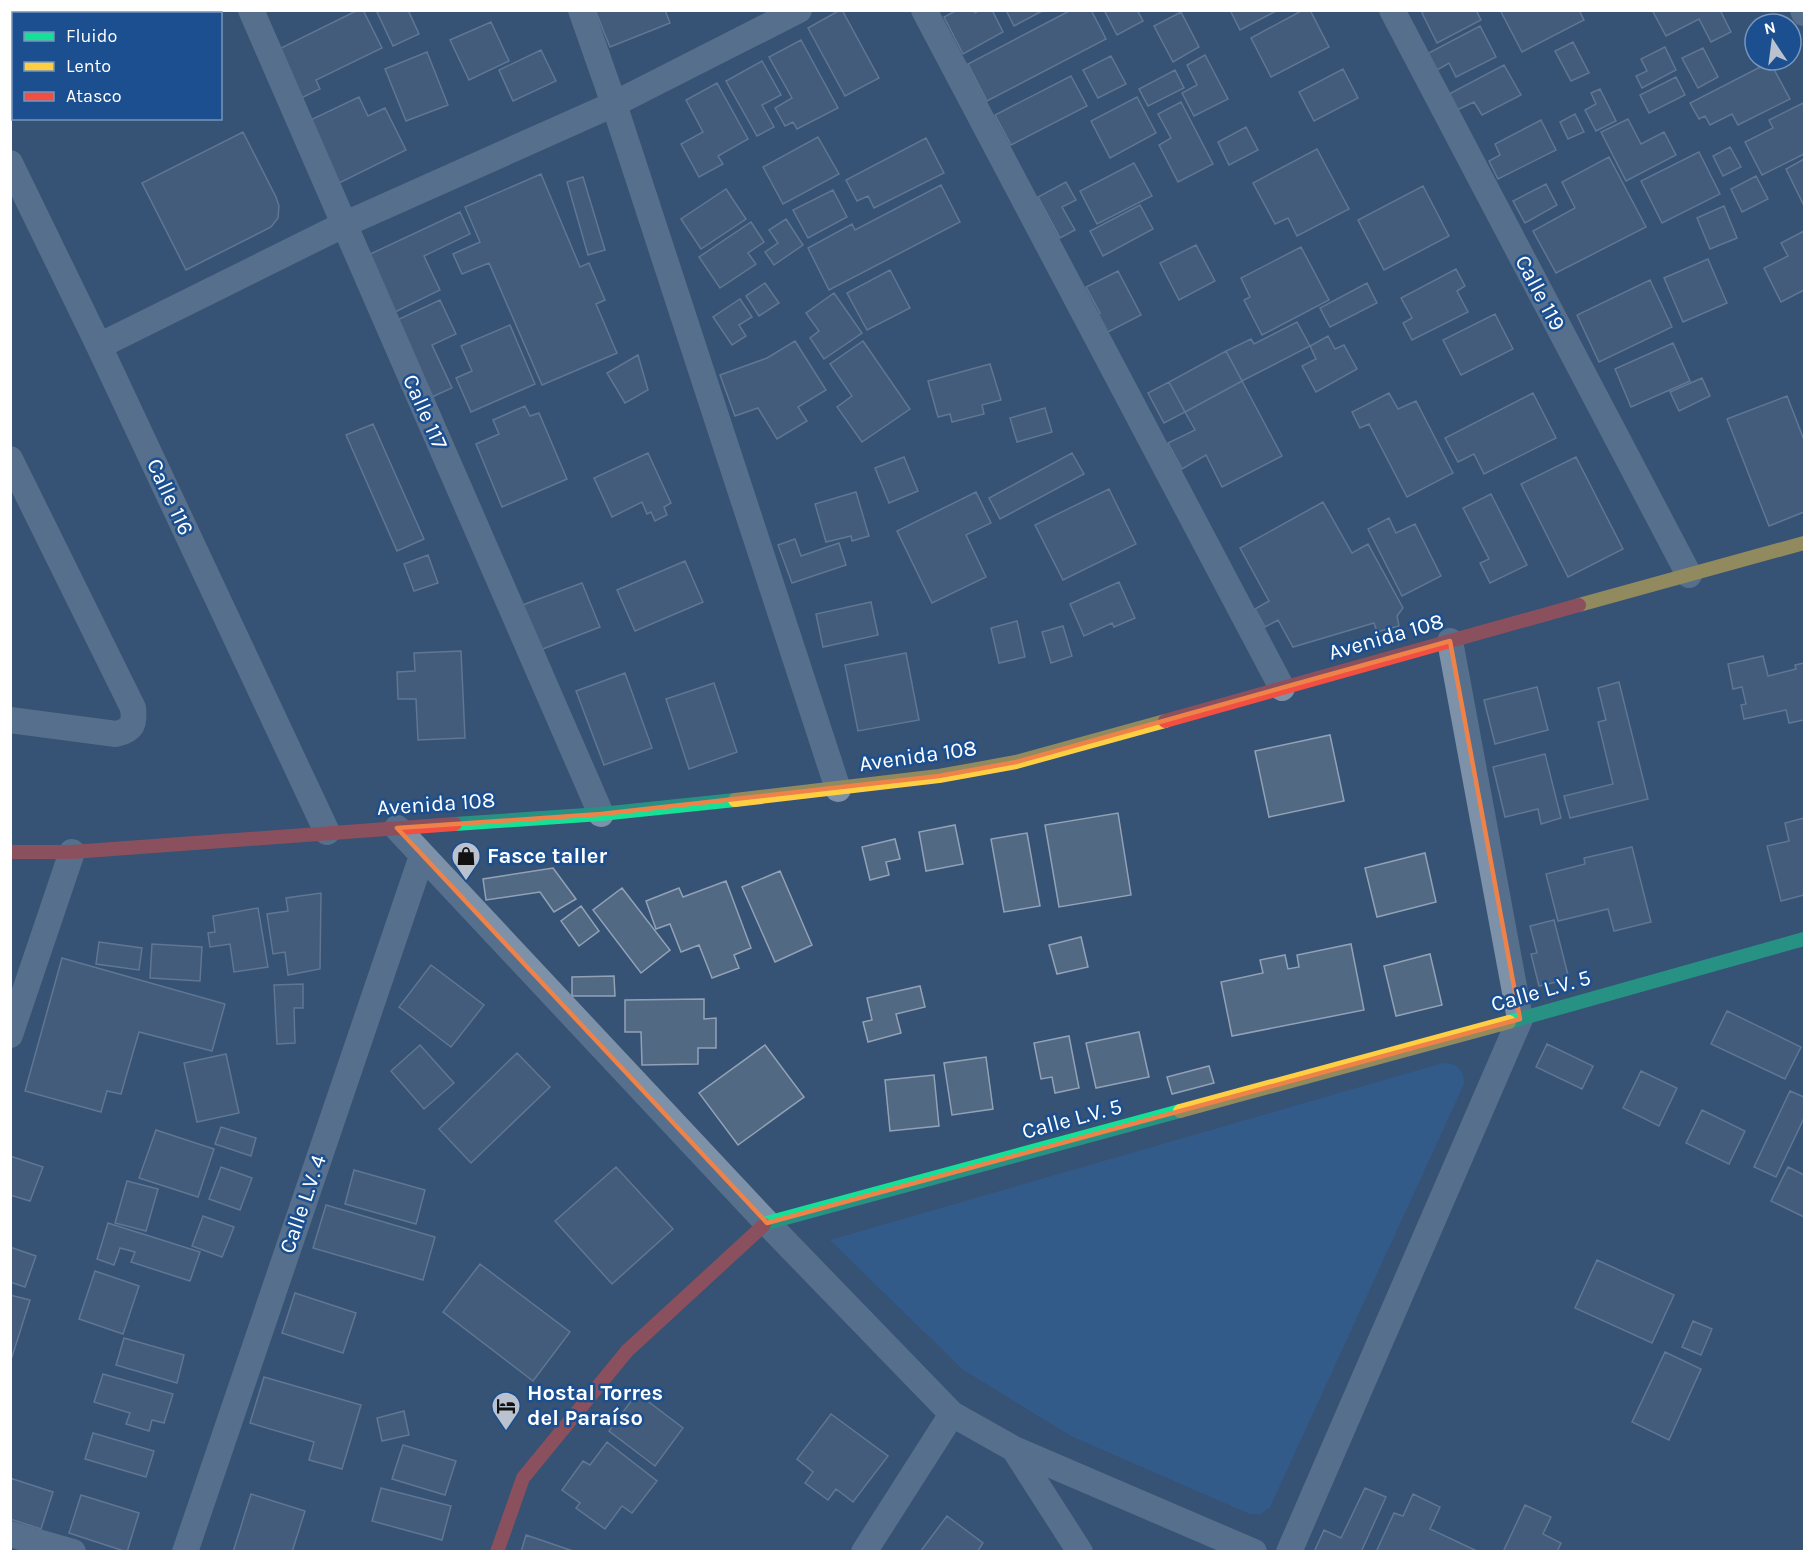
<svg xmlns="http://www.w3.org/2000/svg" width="1815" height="1562" viewBox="0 0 1815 1562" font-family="Karla,sans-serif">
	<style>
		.green { fill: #2f66a5 }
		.building { fill: #526984; stroke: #92a2b6; stroke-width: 1.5 }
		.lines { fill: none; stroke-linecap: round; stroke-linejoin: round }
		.street { stroke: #7d92a8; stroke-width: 26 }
		.fast { stroke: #16e098; stroke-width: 14 }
		.slow { stroke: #ffcf43; stroke-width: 14 }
		.jam { stroke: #f24e42; stroke-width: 14 }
		.marked { fill: none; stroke: #ee8249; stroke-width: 4.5; stroke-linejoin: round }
		.labels { text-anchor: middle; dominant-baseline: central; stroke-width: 5; stroke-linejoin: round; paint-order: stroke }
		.street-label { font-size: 22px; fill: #fff; stroke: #1b4f8f }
		.poi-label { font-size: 22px; font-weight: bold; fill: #fff; stroke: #1b4f8f; text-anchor: start }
	</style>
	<rect width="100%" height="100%" fill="#365274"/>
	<path class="green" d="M1443,1063C1456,1063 1465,1070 1464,1084L1270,1507L1261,1514H1250L1071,1436L962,1369L830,1240Z"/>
	<path class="building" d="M358,10H363L382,48L316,80L320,89L295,101L271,53Z
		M376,10H408L419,34L393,46Z
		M595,10H665L670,23L610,47Z
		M840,10H842L879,78L845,96L808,28Z
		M957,10H974L975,13L980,10H992L1003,32L963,54L944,17Z
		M1006,10H1044L1014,26Z
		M1071,10H1091L1106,39L987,101L968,64Z
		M1104,10H1137L1143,21L1117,35Z
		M1230,10H1278L1240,30Z
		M1303,10H1310L1329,47L1271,77L1251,38Z
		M1426,10H1476L1481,20L1437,43L1422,13Z
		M1500,10H1579L1584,20L1522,52Z
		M1652,10H1720L1731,32L1711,42L1699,19L1666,36Z
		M1181,12L1199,47L1173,62L1154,26Z
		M491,22L509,61L469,80L450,40Z
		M1480,26L1496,57L1456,77L1449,63L1432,73L1423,56Z
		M801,40L838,108L797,129L793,122L785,126L775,108L792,98L769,57Z
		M1573,42L1589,73L1571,81L1555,51Z
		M1665,47L1676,70L1642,88L1636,76L1647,71L1641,59Z
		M1703,48L1718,77L1698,88L1682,58Z
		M541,50L556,81L513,101L499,70Z
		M427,52L448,105L406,121L385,69Z
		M1205,55L1228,99L1194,116L1182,93L1197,85L1187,65Z
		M1111,56L1126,84L1098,98L1083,70Z
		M762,61L781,95L762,105L774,127L757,136L726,81Z
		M1770,62L1790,99L1738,125L1732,114L1710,125L1705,116L1699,119L1690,103Z
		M1504,65L1521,95L1482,115L1474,102L1457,110L1449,94Z
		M1343,69L1358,98L1314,121L1299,92Z
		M1175,70L1184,88L1148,106L1139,89Z
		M1071,76L1087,106L1011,145L995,115Z
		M1676,77L1685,95L1649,113L1640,95Z
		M717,83L748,139L718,156L723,164L699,177L681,144L703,132L686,100Z
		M1600,89L1616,121L1596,131L1585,110L1596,104L1591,93Z
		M359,97L368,116L385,108L406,150L335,185L304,123Z
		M1137,97L1156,133L1110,158L1091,121Z
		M1181,102L1213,164L1178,182L1159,145L1171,138L1158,114Z
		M1803,103L1804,107V154L1762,175L1745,142L1773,128L1769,120Z
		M1575,114L1584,132L1568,139L1560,122Z
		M1628,119L1641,144L1664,132L1676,155L1626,181L1601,132Z
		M1541,120L1556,150L1498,179L1489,161L1500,155L1495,144Z
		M1246,127L1258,150L1229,165L1218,142Z
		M243,132L276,197L279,206L278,218L271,227L186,270L142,183Z
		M818,137L839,174L783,204L763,167Z
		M926,138L944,173L874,208L868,196L857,201L846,180Z
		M1730,147L1741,167L1723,176L1713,156Z
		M1317,149L1349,209L1297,236L1288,218L1275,224L1253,183Z
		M1699,152L1720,194L1662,223L1641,181Z
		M1609,157L1646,227L1556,273L1533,231L1575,208L1562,182Z
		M1804,159V206L1786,169Z
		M1134,163L1152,196L1097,224L1080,191Z
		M541,174L580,267L589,263L605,300L596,304L617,353L542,385L489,263L462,274L453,254L480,242L465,207Z
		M1756,176L1768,199L1742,212L1731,189Z
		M583,177L605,250L588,255L567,182Z
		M1066,182L1076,200L1062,207L1075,230L1060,238L1038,197Z
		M1546,184L1557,205L1525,223L1513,201Z
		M941,185L960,222L829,290L808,248L852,224L855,230Z
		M1423,186L1449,236L1384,270L1358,220Z
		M726,189L746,219L701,249L681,219Z
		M833,190L847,217L808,238L793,210Z
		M1140,205L1153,229L1103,256L1090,231Z
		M1724,206L1737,238L1710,249L1697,218Z
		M460,212L470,234L424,256L440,290L391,314L364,257Z
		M786,219L803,245L774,265L765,252L778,243L769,230Z
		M751,222L764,242L748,253L756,264L720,288L699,257Z
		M1804,231V290L1781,302L1764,268L1788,256L1781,243Z
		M1196,245L1215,281L1179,300L1160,263Z
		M1301,247L1329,300L1262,335L1244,300L1250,297L1241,278Z
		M1708,259L1727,303L1683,322L1664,278Z
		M1456,269L1465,286L1457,291L1468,312L1412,340L1403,323L1412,318L1401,298Z
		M890,270L910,308L867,330L847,293Z
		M1118,271L1141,315L1102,335L1093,317L1100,313L1086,287Z
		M1650,280L1672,327L1599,362L1577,315Z
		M765,283L779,303L759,316L746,296Z
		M1367,283L1377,303L1330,327L1320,308Z
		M834,293L862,333L824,359L810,338L819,331L806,313Z
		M740,299L752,317L739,325L746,336L732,345L713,317Z
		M440,300L456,334L432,345L452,388L432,397L395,321Z
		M1495,314L1513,349L1461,375L1443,340Z
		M1297,322L1310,346L1242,381L1226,351L1251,339L1254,344Z
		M510,325L535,384L471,412L456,378L472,371L461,346Z
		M1328,336L1335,349L1344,345L1357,369L1316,392L1302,366L1316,359L1310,346Z
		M795,341L826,390L798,407L807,421L777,439L758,408L735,416L720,375L767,358Z
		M863,341L910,409L862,442L837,407L852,396L830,364Z
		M1673,343L1690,381L1631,407L1615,369Z
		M1226,351L1242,381L1185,412L1169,382Z
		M638,355L648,390L625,403L607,373Z
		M990,364L1001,400L982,405L984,414L952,422L950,414L938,417L928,381Z
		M1702,378L1710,396L1679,411L1670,392Z
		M1242,381L1282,456L1222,487L1206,455L1182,469L1168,443L1195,430L1185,412Z
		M1169,382L1185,412L1164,423L1148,393Z
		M1389,393L1398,409L1416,401L1453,473L1407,497L1369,424L1360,428L1352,412Z
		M1533,393L1556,438L1484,474L1474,454L1458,462L1445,438Z
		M1787,396L1804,440V512L1769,526L1727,419Z
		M525,406L530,416L539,413L567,479L502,507L476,444L499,434L493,420Z
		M1045,408L1052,432L1017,442L1010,418Z
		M373,424L424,539L397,551L346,435Z
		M648,453L671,503L664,507L667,515L655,521L651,512L647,514L642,502L612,517L594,478Z
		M1072,453L1084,474L1000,519L989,498Z
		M904,457L918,491L889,503L875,468Z
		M1576,457L1623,549L1568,577L1521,484Z
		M1109,489L1136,544L1063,580L1035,525Z
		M856,492L869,536L852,541L851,536L826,542L815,504Z
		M976,492L991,523L966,535L986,577L932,603L897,531Z
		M1491,494L1527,565L1490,583L1480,563L1489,559L1463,508Z
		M1323,502L1352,553L1368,544L1403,608L1397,616L1399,626L1377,632L1374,623L1293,647L1278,620L1265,627L1255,609L1269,601L1240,548Z
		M1389,518L1396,533L1415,524L1441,576L1402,596L1368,529Z
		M795,539L801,556L839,543L846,565L792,583L778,545Z
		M428,555L438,583L414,591L404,564Z
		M685,561L703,602L635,631L617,590Z
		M1119,582L1135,618L1114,627L1112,623L1084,636L1070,604Z
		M582,583L600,627L535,652L517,607Z
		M871,602L878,635L823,647L816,614Z
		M1017,621L1025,657L999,663L991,628Z
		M1063,626L1072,656L1051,663L1042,632Z
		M461,651L465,738L418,740L416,699H398L397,672L415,671L414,653Z
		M906,653L919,720L858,731L845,665Z
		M1763,656L1768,676L1796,669L1795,665L1804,663V720L1789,723L1786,710L1744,719L1741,705L1746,704L1742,687L1733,689L1728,664Z
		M625,673L652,748L604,765L576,691Z
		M1619,682L1648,799L1570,818L1564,796L1613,784L1598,722L1606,720L1598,688Z
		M714,683L737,752L689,769L666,699Z
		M1537,687L1548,730L1495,744L1484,700Z
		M1330,735L1344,801L1269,817L1255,751Z
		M1545,754L1561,818L1541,824L1538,809L1505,817L1493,767Z
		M1118,813L1131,895L1059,907L1045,825Z
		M1804,818V895L1781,901L1767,846L1789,841L1785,823Z
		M955,825L963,864L926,871L919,832Z
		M1027,833L1040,906L1004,912L991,839Z
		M895,839L900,859L886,862L889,875L870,880L862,847Z
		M1632,847L1651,922L1614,931L1608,909L1558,921L1546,874L1585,864L1584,858Z
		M1425,853L1436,902L1377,917L1365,868Z
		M553,868L576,899L554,912L540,892L486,900L483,879Z
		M780,871L812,945L775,962L742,887Z
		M726,881L751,948L734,955L739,968L712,978L699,945L681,952L670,924L656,929L646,901L679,888L683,897Z
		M622,888L670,950L641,973L593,910Z
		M321,893L320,969L288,975L285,952L273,954L267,914L288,911L286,898Z
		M581,906L599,931L579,946L561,921Z
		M258,908L268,967L234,972L230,944L210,947L208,933L215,932L213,916Z
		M1554,920L1569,979L1539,986L1531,954L1537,953L1530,926Z
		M1081,937L1088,967L1057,974L1049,945Z
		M99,942L142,948L139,970L96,964Z
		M152,944L202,947L200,981L150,978Z
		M1351,944L1364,1010L1232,1036L1221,982L1263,973L1260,960L1285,955L1288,969L1299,967L1297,955Z
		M1430,954L1442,1005L1396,1016L1384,966Z
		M62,958L225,1004L212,1051L139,1032L121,1094L107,1091L101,1112L25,1091Z
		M431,965L484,1005L451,1047L399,1007Z
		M614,976L615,996H572V977Z
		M303,984V1008H294L295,1043L277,1044L274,985Z
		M920,986L925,1007L896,1014L901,1033L868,1042L863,1022L872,1020L867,998Z
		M704,999V1019L716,1018V1048H698V1064L642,1065L641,1032H625V1000Z
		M1727,1011L1801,1047L1785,1079L1711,1044Z
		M1139,1032L1149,1077L1096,1088L1086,1043Z
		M1069,1036L1079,1088L1055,1093L1052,1077L1041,1079L1034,1043Z
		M1547,1044L1593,1066L1582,1089L1536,1067Z
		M420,1045L454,1083L424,1109L391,1071Z
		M765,1045L804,1097L738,1145L699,1093Z
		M517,1053L550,1087L471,1163L439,1129Z
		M226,1054L239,1113L197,1122L184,1063Z
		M986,1057L993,1109L952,1115L944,1063Z
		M1209,1066L1214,1083L1172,1094L1167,1077Z
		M1641,1071L1677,1088L1659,1126L1623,1108Z
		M934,1075L939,1126L890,1131L885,1080Z
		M1790,1091L1804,1097V1118L1776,1177L1754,1167Z
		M1702,1110L1745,1131L1729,1164L1686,1143Z
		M221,1127L256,1138L251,1156L215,1144Z
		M156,1130L214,1149L198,1197L139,1178Z
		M10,1156L43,1167L30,1201L10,1195Z
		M221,1167L252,1178L240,1210L209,1199Z
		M616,1167L673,1229L612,1284L555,1221Z
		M1788,1167L1804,1175V1217L1771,1201Z
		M354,1170L425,1190L416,1224L345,1204Z
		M127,1181L158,1189L146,1231L115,1223Z
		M326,1205L435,1237L423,1280L313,1248Z
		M203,1216L234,1227L222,1257L192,1246Z
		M108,1223L200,1252L190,1281L131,1262L135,1252L120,1248L114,1265L97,1259Z
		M10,1247L36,1256L25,1287L10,1282Z
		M1597,1260L1674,1295L1652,1343L1575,1308Z
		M480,1264L570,1332L533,1381L443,1312Z
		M95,1271L139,1286L123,1334L79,1319Z
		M295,1293L356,1313L343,1353L282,1333Z
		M10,1295L30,1300L12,1357L10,1356Z
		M1693,1321L1712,1329L1701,1355L1682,1347Z
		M124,1338L184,1355L177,1383L116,1365Z
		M1665,1352L1701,1369L1669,1440L1632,1422Z
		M103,1374L173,1394L164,1423L152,1420L149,1431L126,1424L130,1413L94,1402Z
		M264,1377L361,1405L342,1469L309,1460L314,1442L250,1423Z
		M637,1393L683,1428L655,1466L609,1431Z
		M404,1411L409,1435L382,1441L377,1418Z
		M831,1414L888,1456L853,1502L836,1489L828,1500L805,1483L813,1472L797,1459Z
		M93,1433L154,1451L146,1477L85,1459Z
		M607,1442L657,1481L632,1513L622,1506L605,1529L576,1508L580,1503L562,1490L583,1461L590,1465Z
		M403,1445L456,1461L445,1495L392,1479Z
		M10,1478L53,1492L41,1529L10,1519Z
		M381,1488L451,1506L442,1540L372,1521Z
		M1365,1488L1386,1497L1361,1552H1314L1324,1530L1341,1538Z
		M251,1494L305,1511L292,1552H233Z
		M1413,1494L1440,1507L1430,1529L1479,1552H1376L1394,1513L1403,1516Z
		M81,1495L139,1513L127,1552L69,1533Z
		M1525,1505L1551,1517L1543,1534L1561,1543L1557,1552H1503Z
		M947,1516L983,1543L977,1552H920Z
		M526,1535L576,1552H521Z"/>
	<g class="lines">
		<path class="street" d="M251,10L601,814
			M581,10L614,104L838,789
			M924,10L1282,688
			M1392,10L1689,575
			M1803,10L1804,13
			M10,163L99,346L327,832
			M99,346L343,225L614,104L799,10
			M10,459L133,708C135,725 132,730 116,734L10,720
			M397,828L767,1223L952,1414L1014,1449L1080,1552
			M10,1035L72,852
			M1014,1449L1254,1552
			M10,1534L73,1552
			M185,1552L422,856
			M864,1552L952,1414
			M1289,1552L1520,1019L1450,641"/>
		<path class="fast" d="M455,824L601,814L735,800
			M1509,1022L1804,939
			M764,1225L767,1223L1180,1111"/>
		<path class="slow" d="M1579,605L1804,543
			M735,800L939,776L1016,762L1165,721
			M1180,1111L1509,1022"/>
		<path class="jam" d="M1165,721L1579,605
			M10,852H72L455,824
			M497,1552L523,1478L627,1351L764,1225"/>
	</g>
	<path d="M0 0H1815V1562H0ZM1450,641L1520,1019L767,1223L397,828L601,814L939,776L1016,762Z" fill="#365274" fill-opacity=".55" fill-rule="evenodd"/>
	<path class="marked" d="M1450,641L1520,1019L767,1223L397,828L601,814L939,776L1016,762Z"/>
	<defs>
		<g id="shop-pin" transform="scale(1.5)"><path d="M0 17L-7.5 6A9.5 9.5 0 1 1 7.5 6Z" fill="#b9c2ce" stroke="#1b4f8f"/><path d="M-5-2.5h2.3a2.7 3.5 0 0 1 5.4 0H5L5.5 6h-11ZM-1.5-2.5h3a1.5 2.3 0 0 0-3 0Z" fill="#111"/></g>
		<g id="hotel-pin" transform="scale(1.5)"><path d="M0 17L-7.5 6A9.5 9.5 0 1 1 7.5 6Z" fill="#b9c2ce" stroke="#1b4f8f"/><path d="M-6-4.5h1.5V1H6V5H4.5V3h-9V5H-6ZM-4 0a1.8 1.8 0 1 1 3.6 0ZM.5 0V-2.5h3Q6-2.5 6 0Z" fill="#111"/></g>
	</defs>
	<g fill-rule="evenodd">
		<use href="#shop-pin" x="466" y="856"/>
		<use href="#hotel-pin" x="506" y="1406"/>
	</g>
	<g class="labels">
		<g class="street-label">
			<text transform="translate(1540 293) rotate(62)">Calle 119</text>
			<text transform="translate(425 412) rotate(66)">Calle 117</text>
			<text transform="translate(170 497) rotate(65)">Calle 116</text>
			<text transform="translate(1386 637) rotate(-16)">Avenida 108</text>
			<text transform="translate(918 756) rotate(-8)">Avenida 108</text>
			<text transform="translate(436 804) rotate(-4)">Avenida 108</text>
			<text transform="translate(1541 991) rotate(-16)">Calle L.V. 5</text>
			<text transform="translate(1072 1119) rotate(-15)">Calle L.V. 5</text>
			<text transform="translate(303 1204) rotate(-71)">Calle L.V. 4</text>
		</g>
		<g class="poi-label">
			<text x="487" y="856">Fasce taller</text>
			<text x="527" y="1393">Hostal Torres<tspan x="527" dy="25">del Paraíso</tspan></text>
		</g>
	</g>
	<rect width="1815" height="1562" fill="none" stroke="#ffffff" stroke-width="24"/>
	<rect x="12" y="12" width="210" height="108" fill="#1b4f8f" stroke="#7695bc" stroke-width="1.5"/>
	<rect x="24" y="32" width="30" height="9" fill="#16e098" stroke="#7695bc" stroke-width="1.5"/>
	<text x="66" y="42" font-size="18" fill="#ffffff">Fluido</text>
	<rect x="24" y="62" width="30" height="9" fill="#ffcf43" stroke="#7695bc" stroke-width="1.5"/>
	<text x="66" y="72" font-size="18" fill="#ffffff">Lento</text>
	<rect x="24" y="92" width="30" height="9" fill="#f24e42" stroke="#7695bc" stroke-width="1.5"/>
	<text x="66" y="102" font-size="18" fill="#ffffff">Atasco</text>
	<g transform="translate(1773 42) rotate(347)"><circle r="28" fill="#1b4f8f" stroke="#7695bc" stroke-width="1.5"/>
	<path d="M0-4.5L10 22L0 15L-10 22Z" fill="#b9c2ce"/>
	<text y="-9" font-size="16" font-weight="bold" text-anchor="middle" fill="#ffffff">N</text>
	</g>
</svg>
